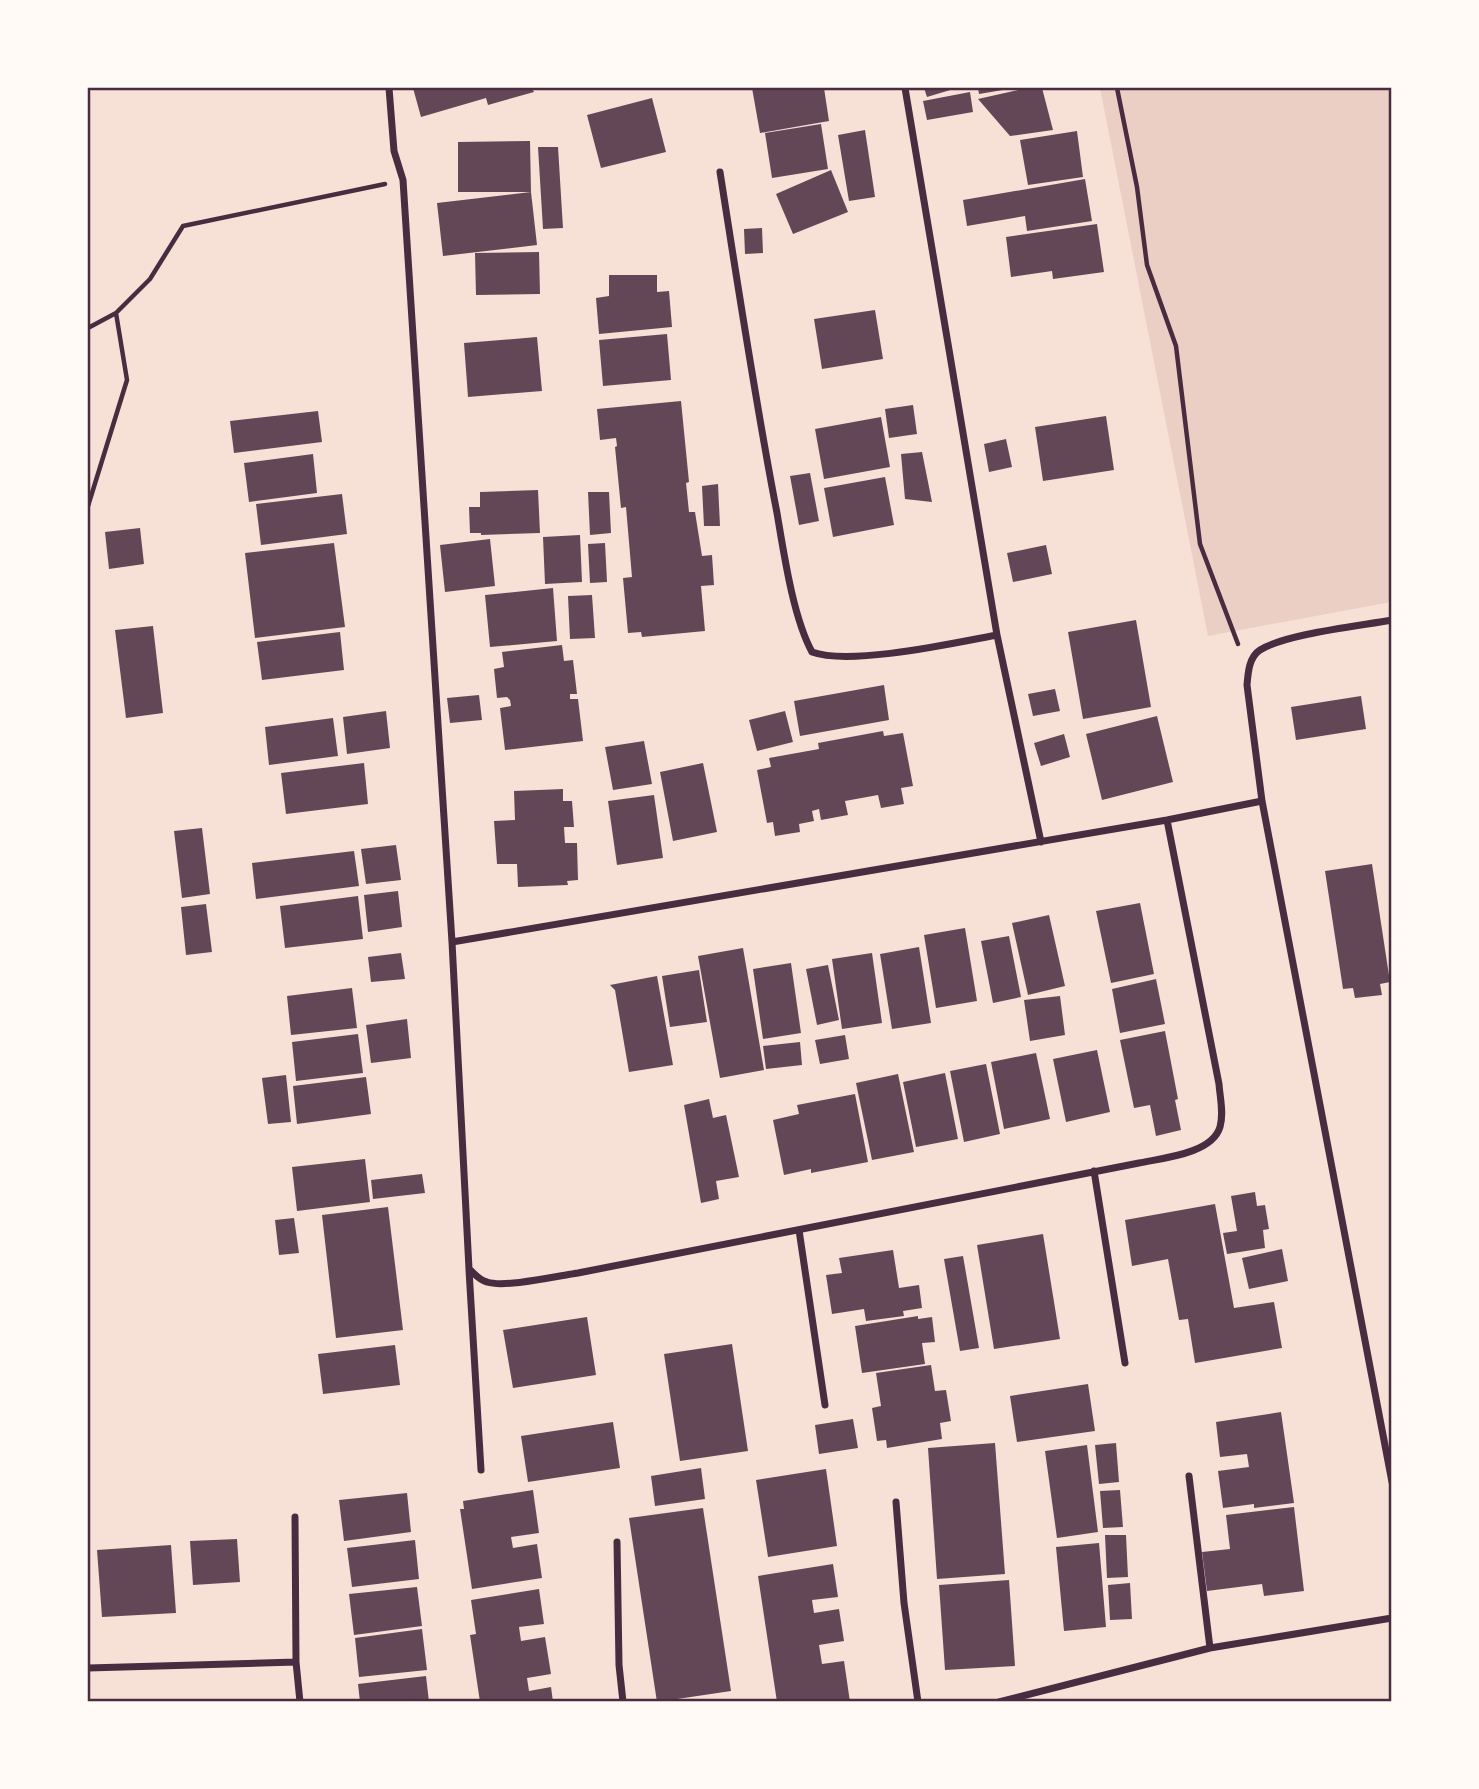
<svg xmlns="http://www.w3.org/2000/svg" width="1479" height="1789" viewBox="0 0 1479 1789" font-family="'IBM Plex Sans',sans-serif">
	<style>
		.green { fill: #ebcfc5 }
		.building { fill: #644757 }
		.lines { fill: none; stroke-linecap: round; stroke-linejoin: round }
		.path { stroke: #4a2c40; stroke-width: 4.5 }
		.minor { stroke: #4a2c40; stroke-width: 7 }
		.neatline { fill: none; stroke: #4a2c40; stroke-width: 2.5 }
	</style>
	<rect width="100%" height="100%" fill="#f7e1d7"/>
	<path class="green" d="M1100,88H1391V602L1208,636Z"/>
	<path class="building" d="M413,88H532L534,92L488,105L486,98L421,117Z
		M752,88H824L829,121L760,133Z
		M924,88H957L927,97Z
		M978,88H1009V89L979,94Z
		M1027,88H1042L1053,130L1010,136L978,99Z
		M970,92L973,112L927,120L923,101Z
		M652,98L666,152L601,168L587,115Z
		M821,124L828,169L772,178L765,133Z
		M865,130L875,197L849,201L838,135Z
		M1077,131L1083,177L1028,185L1020,140Z
		M530,141L531,192H458V142Z
		M538,147H558L563,228L543,229Z
		M831,170L848,212L793,234L776,194Z
		M1085,179L1092,221L1027,231L1025,216L967,226L963,200Z
		M531,192L537,245L443,256L437,203Z
		M1097,224L1104,272L1053,279L1052,271L1011,277L1006,237Z
		M762,228L763,253L745,254L744,229Z
		M539,252L540,294L476,295L475,253Z
		M609,275H657V292L669,291L672,327L599,334L596,298L609,296Z
		M875,310L883,359L822,369L814,319Z
		M667,334L671,380L603,386L599,340Z
		M537,337L542,391L468,397L464,343Z
		M681,401L689,482L686,483L689,512H695L702,556L712,555L714,585L701,586L705,631L642,637L641,632L628,633L623,578L632,577L626,507L621,508L615,447L617,446L616,438L600,440L597,409Z
		M913,405L917,434L889,438L885,409Z
		M318,411L322,442L234,453L230,421Z
		M1106,416L1114,470L1043,481L1035,427Z
		M881,417L890,467L824,479L815,429Z
		M1006,439L1012,467L989,472L984,444Z
		M922,452L932,502L905,499L901,454Z
		M313,454L317,493L249,502L244,463Z
		M810,473L819,521L799,525L790,476Z
		M885,477L894,525L833,537L824,488Z
		M718,484L720,526H704L702,486Z
		M538,490L540,533L481,535V533H470L469,507H480V492Z
		M588,492H609L611,533L590,535Z
		M342,494L347,534L261,545L256,504Z
		M140,528L144,564L109,569L105,532Z
		M580,535L582,582L545,584L543,537Z
		M490,539L495,586L445,592L440,545Z
		M334,543L345,627L255,638L245,553Z
		M605,543L607,582L590,583L588,544Z
		M1046,545L1052,574L1013,582L1007,553Z
		M553,588L557,641L490,647L485,595Z
		M592,595L595,638L570,639L568,596Z
		M1136,620L1151,707L1083,719L1068,632Z
		M153,626L163,713L126,718L115,630Z
		M340,632L344,670L262,680L257,642Z
		M562,645L564,661L573,660L577,694H570V699H578L583,741L505,750L500,708L511,706L510,700L507,697L497,698L494,669L504,667L502,652Z
		M884,685L889,720L800,736L794,701Z
		M1055,689L1060,711L1033,716L1028,694Z
		M479,695L482,720L450,723L447,698Z
		M1361,696L1366,729L1296,740L1291,707Z
		M386,711L390,748L347,754L343,717Z
		M785,711L793,742L757,751L749,720Z
		M1157,716L1173,782L1102,800L1086,734Z
		M333,718L338,756L269,765L265,727Z
		M883,731L884,736L903,733L913,786L901,788L904,804L881,808L878,795L845,801L848,815L821,820L819,809L812,811L814,821L799,824L800,832L775,836L773,822L767,823L757,770L771,767L769,758L819,749L818,743Z
		M1064,734L1070,757L1041,766L1034,743Z
		M644,741L652,784L613,790L605,747Z
		M364,763L368,804L286,814L281,773Z
		M703,763L717,832L673,841L660,772Z
		M563,789V801H572L574,827H564L565,843H577L578,880L567,881L568,885L518,887L517,864H497L494,821L515,820L514,791Z
		M654,795L663,858L617,865L608,801Z
		M202,828L210,894L182,898L174,831Z
		M396,845L401,880L366,884L361,849Z
		M354,851L359,886L256,899L252,863Z
		M1372,864L1390,982L1380,984L1382,995L1355,998L1353,988L1343,989L1325,871Z
		M398,891L402,927L368,932L364,895Z
		M358,896L363,939L285,948L280,906Z
		M1140,903L1154,974L1111,983L1096,911Z
		M206,904L212,952L186,955L181,907Z
		M1049,915L1065,986L1028,995L1012,923Z
		M965,928L977,1001L936,1008L924,935Z
		M1009,936L1021,997L993,1003L981,941Z
		M919,947L931,1023L892,1029L880,954Z
		M743,948L764,1070L720,1078L698,956Z
		M401,953L405,979L371,982L368,957Z
		M872,953L882,1023L842,1029L832,959Z
		M791,963L801,1033L763,1039L753,969Z
		M828,965L839,1020L817,1025L806,969Z
		M699,970L707,1022L670,1027L662,976Z
		M657,976L673,1065L629,1072L615,990L610,985Z
		M1156,979L1165,1024L1120,1033L1112,989Z
		M352,988L357,1028L291,1035L287,996Z
		M1060,996L1065,1035L1030,1041L1024,1000Z
		M407,1019L411,1058L371,1063L366,1025Z
		M1165,1031L1178,1099L1175,1100L1181,1130L1156,1136L1150,1105L1134,1108L1120,1040Z
		M358,1034L363,1073L296,1081L292,1042Z
		M845,1035L849,1059L820,1064L815,1040Z
		M800,1042L802,1065L766,1069L763,1046Z
		M1097,1050L1110,1112L1066,1122L1053,1059Z
		M1036,1053L1050,1119L1004,1129L991,1062Z
		M986,1064L1000,1134L964,1142L950,1071Z
		M945,1073L958,1139L916,1147L903,1082Z
		M898,1074L914,1152L872,1160L856,1083Z
		M286,1075L291,1122L268,1124L262,1078Z
		M366,1077L371,1114L297,1124L293,1086Z
		M855,1094L868,1162L811,1173V1169L784,1175L773,1120L799,1114L797,1105Z
		M709,1099L713,1118L726,1115L739,1177L716,1181L719,1199L701,1203L684,1105Z
		M365,1159L370,1202L297,1211L292,1167Z
		M422,1174L425,1193L373,1199L371,1180Z
		M1255,1192L1257,1206L1265,1205L1269,1229L1263,1230L1265,1248L1227,1254L1223,1233L1237,1231L1231,1196Z
		M1215,1204L1234,1308L1274,1302L1282,1348L1195,1363L1188,1319L1179,1320L1168,1259L1132,1266L1125,1220Z
		M388,1207L403,1330L336,1338L322,1215Z
		M294,1218L299,1253L279,1255L275,1220Z
		M1043,1234L1060,1339L994,1349L977,1245Z
		M1282,1249L1288,1281L1249,1289L1242,1258Z
		M893,1250L899,1288L919,1285L922,1308L903,1311L904,1316L866,1321L864,1309L832,1314L826,1275L842,1273L839,1258Z
		M963,1256L979,1348L960,1351L944,1259Z
		M918,1316V1319L932,1317L935,1342L922,1343L925,1364L862,1373L855,1326Z
		M587,1317L596,1375L513,1388L503,1330Z
		M732,1344L748,1451L680,1461L664,1354Z
		M395,1345L400,1385L323,1394L318,1354Z
		M931,1365L935,1391L946,1390L951,1421L940,1423L942,1439L887,1448L886,1440L877,1441L872,1408L881,1406L876,1373Z
		M1088,1384L1095,1431L1017,1442L1010,1396Z
		M1281,1412L1294,1503L1254,1508V1504L1223,1508L1218,1471L1249,1467L1247,1454L1220,1457L1216,1422Z
		M853,1419L858,1448L819,1454L815,1425Z
		M613,1422L620,1468L528,1482L521,1436Z
		M995,1443L1005,1574L937,1579L928,1448Z
		M1116,1443L1119,1482L1099,1484L1095,1445Z
		M1087,1445L1098,1532L1057,1538L1045,1451Z
		M701,1468L705,1499L655,1506L651,1476Z
		M826,1469L837,1546L768,1557L756,1480Z
		M533,1490L539,1533L511,1537L513,1548L537,1544L542,1578L472,1589L460,1509H464L463,1501Z
		M1120,1490L1123,1527L1103,1528L1100,1491Z
		M407,1493L411,1532L344,1541L339,1500Z
		M1294,1507L1304,1591L1264,1596L1262,1584L1207,1591L1202,1552L1230,1549L1226,1515Z
		M703,1508L731,1691L657,1702L629,1518Z
		M1105,1535H1126L1128,1577L1107,1578Z
		M237,1539L240,1582L193,1585L190,1541Z
		M415,1540L419,1579L352,1587L347,1548Z
		M1099,1543L1106,1627L1064,1631L1056,1547Z
		M171,1545L176,1613L102,1617L97,1550Z
		M833,1564L838,1597L812,1600L814,1613L839,1609L844,1641L819,1645L822,1664L844,1661L850,1702H777L758,1576Z
		M1009,1580L1015,1666L945,1670L939,1585Z
		M1130,1583L1132,1619L1110,1620L1108,1585Z
		M417,1587L422,1626L354,1635L349,1594Z
		M539,1589L544,1624L519,1627L521,1641L545,1637L551,1674L527,1678L529,1691L551,1687L553,1702H480L470,1635L476,1634L471,1600Z
		M422,1629L427,1670L359,1677L355,1638Z
		M426,1676L429,1702H360L358,1684Z"/>
	<g class="lines">
		<path class="path" d="M1117,88L1137,187L1147,265L1176,346L1200,544L1238,644
			M88,328L116,313L150,279L183,226L385,184
			M88,506L127,380L116,313"/>
		<path class="minor" d="M389,88L394,151L403,180L452,942L469,1269C475,1274 479,1280 487,1282C505,1288 557,1276 578,1273L1139,1163C1162,1158 1212,1154 1220,1127C1224,1113 1220,1098 1219,1084L1167,820
			M905,88L997,635L1041,842
			M720,172C738,286 755,400 777,513C784,554 793,617 812,652C850,666 954,643 997,635
			M1392,620C1359,626 1285,634 1260,650C1249,657 1248,673 1247,685L1262,801L1392,1482
			M452,942L1167,820L1262,801
			M1094,1171L1125,1363
			M799,1230L825,1405
			M469,1270L481,1470
			M1189,1476L1210,1648
			M896,1502L904,1603L918,1702
			M295,1517L296,1662L300,1702
			M617,1542L619,1665L623,1702
			M88,1668L296,1662
			M999,1702L1210,1648L1392,1618"/>
	</g>
	<rect width="1479" height="1789" fill="none" stroke="#fffaf5" stroke-width="178"/>
	<rect x="89" y="89" width="1301" height="1611" class="neatline"/>
</svg>
